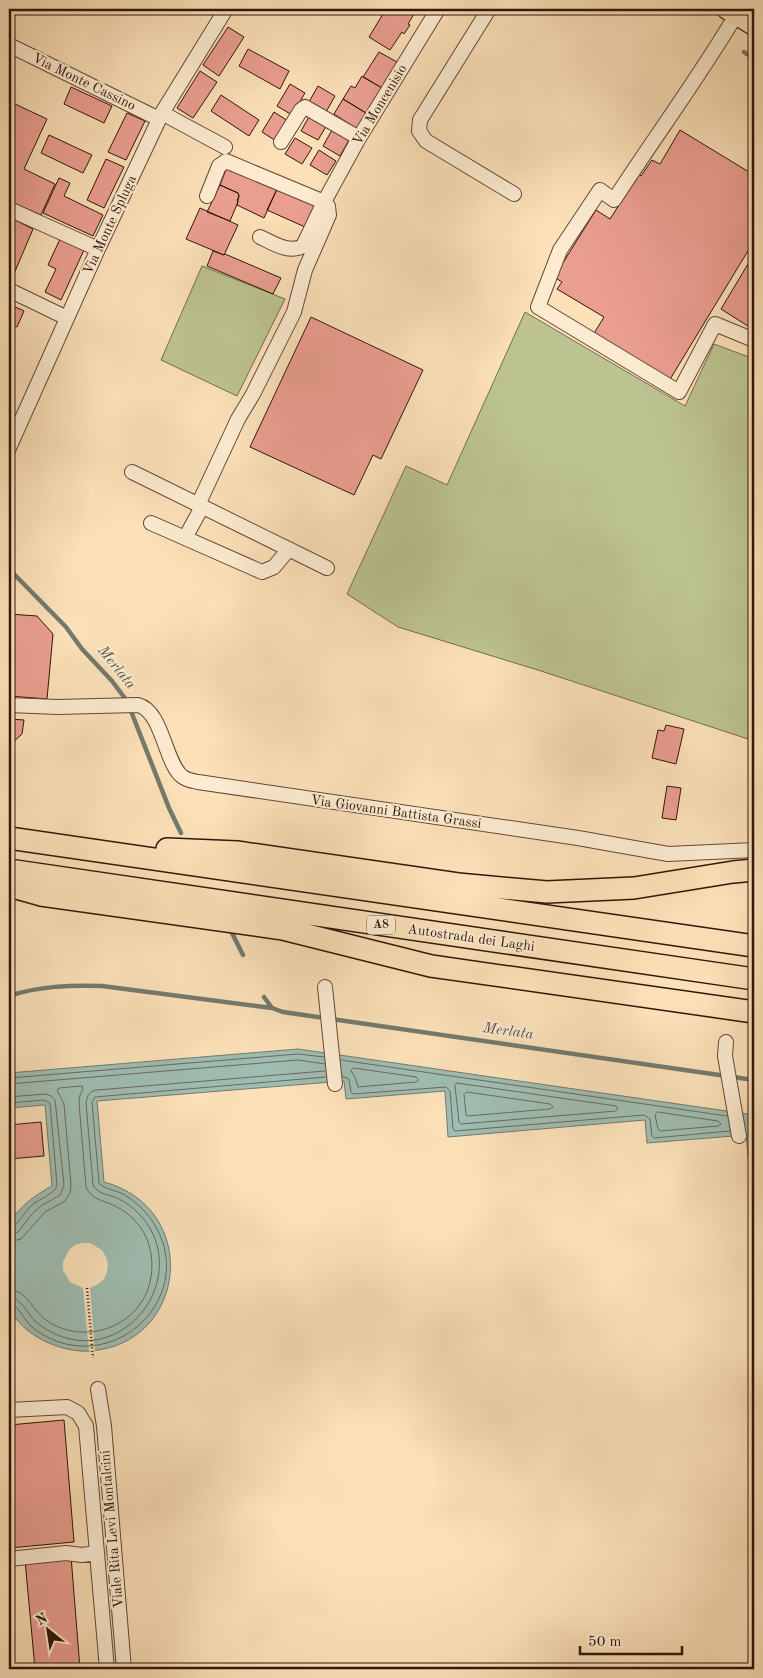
<svg xmlns="http://www.w3.org/2000/svg" width="763" height="1678" viewBox="0 0 763 1678" font-family="'Old Standard TT',serif">
	<style>
		.green { fill: #bcc390; stroke: #766c4c }
		.water { fill: #9fbdb2; stroke: #737a6e }
		.pier { fill: #fbe0b8 }
		.lines { fill: none; stroke-linecap: round; stroke-linejoin: round }
		.shore { stroke: #686a5e; stroke-width: 1 }
		.stream { stroke: #737a6e; stroke-width: 4.5 }
		.building { fill: #ea9e90; stroke: #301609 }
		.minor-casing { stroke: #634835; stroke-width: 16 }
		.major-casing { stroke: #301609; stroke-width: 21 }
		.highway-casing { stroke: #301609; stroke-width: 24 }
		.path { stroke: #301609; stroke-width: 2.5; stroke-dasharray: 1 2.5; stroke-linecap: butt }
		.minor { stroke: #fcebd1; stroke-width: 14 }
		.major { stroke: #fbe0b8; stroke-width: 19 }
		.highway { stroke: #fbe0b8; stroke-width: 21 }
		.labels { text-anchor: middle; dominant-baseline: central; stroke-width: 4; stroke-linejoin: round; paint-order: stroke }
		.shield { fill: #fcebd1; stroke: #6d5645; stroke-width: 1 }
		.shield-label { font-size: 12px; font-weight: bold; fill: #301609 }
		.street-label { font-size: 14px; fill: #301609; stroke: #fcebd1 }
		.water-label { font-size: 15px; font-style: italic; fill: #575044; stroke: #fcebd1 }
	</style>
	<rect width="100%" height="100%" fill="#fbe0b8"/>
	<filter id="stains"><feTurbulence type="fractalNoise" baseFrequency=".004" numOctaves="4"/><feColorMatrix values="0 0 0 0 .2 0 0 0 0 .09 0 0 0 0 .02 0 0 0 .5 -.17"/></filter>
	<radialGradient id="worn" r=".72"><stop offset=".6" stop-color="#630" stop-opacity="0"/><stop offset="1" stop-color="#630" stop-opacity=".3"/></radialGradient>
	<path class="green" d="M202,266L285,299L237,396L161,360Z
		M525,312L685,406L714,344L754,359V741L541,671L398,627L347,594L406,466L447,485Z"/>
	<path class="water" d="M298,1049L754,1115V1176L750,1177L746,1135L647,1143L645,1120L448,1137L445,1091L346,1099L344,1081L97,1101L104,1182C201,1208 188,1344 90,1351C61,1353 20,1335 9,1306C6,1297 9,1271 9,1260C9,1251 6,1235 9,1226C14,1210 38,1193 52,1186L45,1105L9,1108V1073Z"/>
	<path class="pier" d="M82,1243H90L102,1250L106,1257L108,1264L107,1272L104,1279L98,1284L90,1288L95,1351H89L83,1288L70,1282L63,1270V1262L69,1250L75,1245Z"/>
	<g class="lines">
		<path class="shore" d="M341,1060L727,1116
			M354,1068L416,1077L419,1080L416,1082L358,1087L355,1077L351,1071Z
			M342,1076L349,1079L351,1092L353,1094L446,1087L450,1091L453,1129L455,1131L644,1115L650,1119L652,1136L654,1138L730,1131
			M9,1078L298,1054L324,1057
			M457,1083L616,1106L618,1109L616,1111L461,1124L459,1122L455,1086Z
			M9,1084L298,1060L325,1064
			M467,1092L550,1104L553,1107L550,1109L467,1116L466,1114L464,1095Z
			M9,1097L45,1094L51,1096L55,1100L64,1185L60,1195L41,1206L32,1214L18,1232L9,1235
			M9,1103L44,1100L50,1103L57,1185C55,1194 39,1199 32,1205C25,1211 17,1227 9,1228
			M658,1112L718,1121L721,1124L718,1126L660,1131L658,1129L655,1115Z
			M9,1242L21,1239L45,1212L65,1201L70,1193L71,1185L64,1104L57,1090L59,1088L82,1086L83,1089L80,1095L79,1103L86,1187C92,1201 105,1200 117,1207C129,1213 140,1224 146,1237C153,1253 154,1272 148,1289C133,1330 81,1345 46,1320C32,1310 27,1290 9,1290
			M9,1297C22,1298 27,1314 36,1322C44,1329 56,1335 66,1338C126,1355 178,1289 153,1234C146,1219 133,1206 119,1199C110,1194 98,1195 93,1185L86,1103C87,1095 90,1091 97,1090L325,1071
			M9,1303C18,1304 23,1318 29,1324C39,1334 53,1341 66,1344C132,1359 190,1290 157,1229C149,1214 137,1202 123,1194C115,1190 104,1189 99,1183L92,1102L95,1097L326,1077"/>
		<path class="stream" d="M744,52L754,59
			M9,569L66,627L82,649L112,681L127,701L169,808L181,833
			M230,929L243,955
			M9,996C40,986 69,985 102,986L272,1008
			M264,997L272,1008L283,1012L754,1080"/>
	</g>
	<path class="building" d="M386,9H417L408,24L410,25L404,34L402,32L390,50L369,37Z
		M228,27L244,37L219,76L203,65Z
		M248,49L289,71L280,89L239,66Z
		M379,52L397,62L382,88L363,77Z
		M200,71L217,82L193,118L177,108Z
		M362,76L382,88L366,113L343,99L351,86L355,88Z
		M290,84L305,93L292,115L277,106Z
		M318,86L335,96L326,112L309,102Z
		M71,87L112,106L104,123L64,104Z
		M221,95L259,120L249,136L211,111Z
		M343,99L366,113L357,129L334,114Z
		M15,104L47,119L24,169L55,184L41,215L9,201V118Z
		M274,112L288,121L276,141L262,132Z
		M127,113L145,121L126,160L108,152Z
		M310,115L327,125L318,140L301,131Z
		M332,130L349,140L340,156L323,146Z
		M680,130L754,175V241L669,381L593,335L604,317L557,289L562,282L554,277L596,210L610,219L639,174L641,176L652,160L660,164Z
		M49,135L92,155L83,173L41,153Z
		M295,138L312,148L302,164L285,154Z
		M319,150L336,161L327,175L310,165Z
		M106,159L124,167L104,208L87,200Z
		M227,167L277,189L264,218L237,205L239,196L238,193L220,185Z
		M59,178L70,183L64,196L103,215L93,236L43,213Z
		M220,185L238,193L239,196L237,201L238,202L230,221L207,212Z
		M278,187L316,204L305,227L267,210Z
		M200,208L238,225L224,255L186,239Z
		M13,219L33,229L13,276L9,274V227Z
		M60,239L84,250L61,300L45,292L56,269L48,265Z
		M213,251L224,255L225,254L281,278L273,294L207,266Z
		M754,254V323L751,328L721,309Z
		M9,304L24,311L17,327L9,323Z
		M311,317L423,370L381,459L373,455L354,495L250,447Z
		M9,614L37,616L53,634L47,699L9,696Z
		M9,719L24,720L22,734L9,746Z
		M666,725L684,729L676,764L652,758L658,730L664,731Z
		M667,786L681,788L676,820L662,818Z
		M41,1122L44,1156L9,1159V1125Z
		M64,1420L74,1542L9,1548V1425Z
		M71,1556L80,1669H35L25,1560Z"/>
	<g class="lines">
		<g class="minor-casing">
			<path id="minor" d="M489,9L420,120L419,131L426,141L514,194
				M736,15C698,79 654,138 614,200L600,190L560,250L538,307L679,392L715,324L754,340
				M9,45L159,119
				M162,113L225,147
				M281,142L301,110L305,107L359,138
				M9,209L98,249
				M260,237C273,243 289,254 303,246L324,202L359,138L438,9
				M9,290L67,318
				M9,448L98,249L162,113L226,9
				M132,472L327,568
				M198,505L238,419L253,394L294,312L305,270L329,215L328,206L324,202L226,161L219,166L207,196
				M151,523L262,572L274,567L289,549
				M185,538L202,507
				M9,705L57,707L138,705C163,711 165,765 183,777C187,780 193,781 198,782L578,838L668,854L754,850
				M325,987L335,1084
				M726,1042L725,1056L739,1136
				M98,1389L104,1426L124,1669
				M9,1410L67,1407L78,1413L86,1426L107,1669
				M9,1559L66,1553L82,1555L97,1553"/>
		</g>
		<g class="major-casing">
			<path id="major" d="M726,9L754,26"/>
		</g>
		<g class="highway-casing">
			<path id="highway" d="M9,838L754,946
				M167,849L237,852L458,884L547,892L634,888L733,872L754,870
				M9,870L754,979
				M9,886L41,895L283,929L431,966L754,1012"/>
		</g>
		<path class="path" d="M87,1288L93,1358"/>
		<use href="#minor" class="minor"/>
		<use href="#major" class="major"/>
		<use href="#highway" class="highway"/>
	</g>
	<g class="labels">
		<rect class="shield" x="367" y="915.5" width="28" height="19" rx="4"/>
		<g class="shield-label">
			<text x="381" y="925">A8</text>
		</g>
		<g class="street-label">
			<text transform="translate(84 82) rotate(26)">Via Monte Cassino</text>
			<text transform="translate(380 105) rotate(-59)">Via Moncenisio</text>
			<text transform="translate(110 225) rotate(-65)">Via Monte Spluga</text>
			<text transform="translate(396 812) rotate(8)">Via Giovanni Battista Grassi</text>
			<text transform="translate(471 938) rotate(8)">Autostrada dei Laghi</text>
			<text transform="translate(112 1529) rotate(-95)">Viale Rita Levi Montalcini</text>
		</g>
		<g class="water-label">
			<text transform="translate(116 668) rotate(51)">Merlata</text>
			<text transform="translate(508 1032) rotate(8)">Merlata</text>
		</g>
	</g>
	<rect width="763" height="1678" fill="none" stroke="#fbe0b8" stroke-width="30"/>
	<rect x="10" y="10" width="743" height="1658" fill="none" stroke="#301609" stroke-width="2.5"/>
	<rect x="15" y="15" width="733" height="1648" fill="none" stroke="#301609"/>
	<g transform="translate(48 1630) rotate(330)" stroke="#fcebd1" stroke-width="4" paint-order="stroke">
	<path d="M0-4L9 19L0 12L-9 19Z" fill="#301609"/>
	<text y="-8" font-size="14" font-weight="bold" text-anchor="middle" fill="#301609">N</text>
	</g>
	<path d="M580 1646v8h102v-8" fill="none" stroke="#301609" stroke-width="2.5"/>
	<text x="588" y="1646" font-size="15" fill="#301609" stroke="#fcebd1" stroke-width="4" paint-order="stroke">50 m</text>
	<rect width="100%" height="100%" filter="url(#stains)"/>
	<rect width="100%" height="100%" fill="url(#worn)"/>
</svg>
